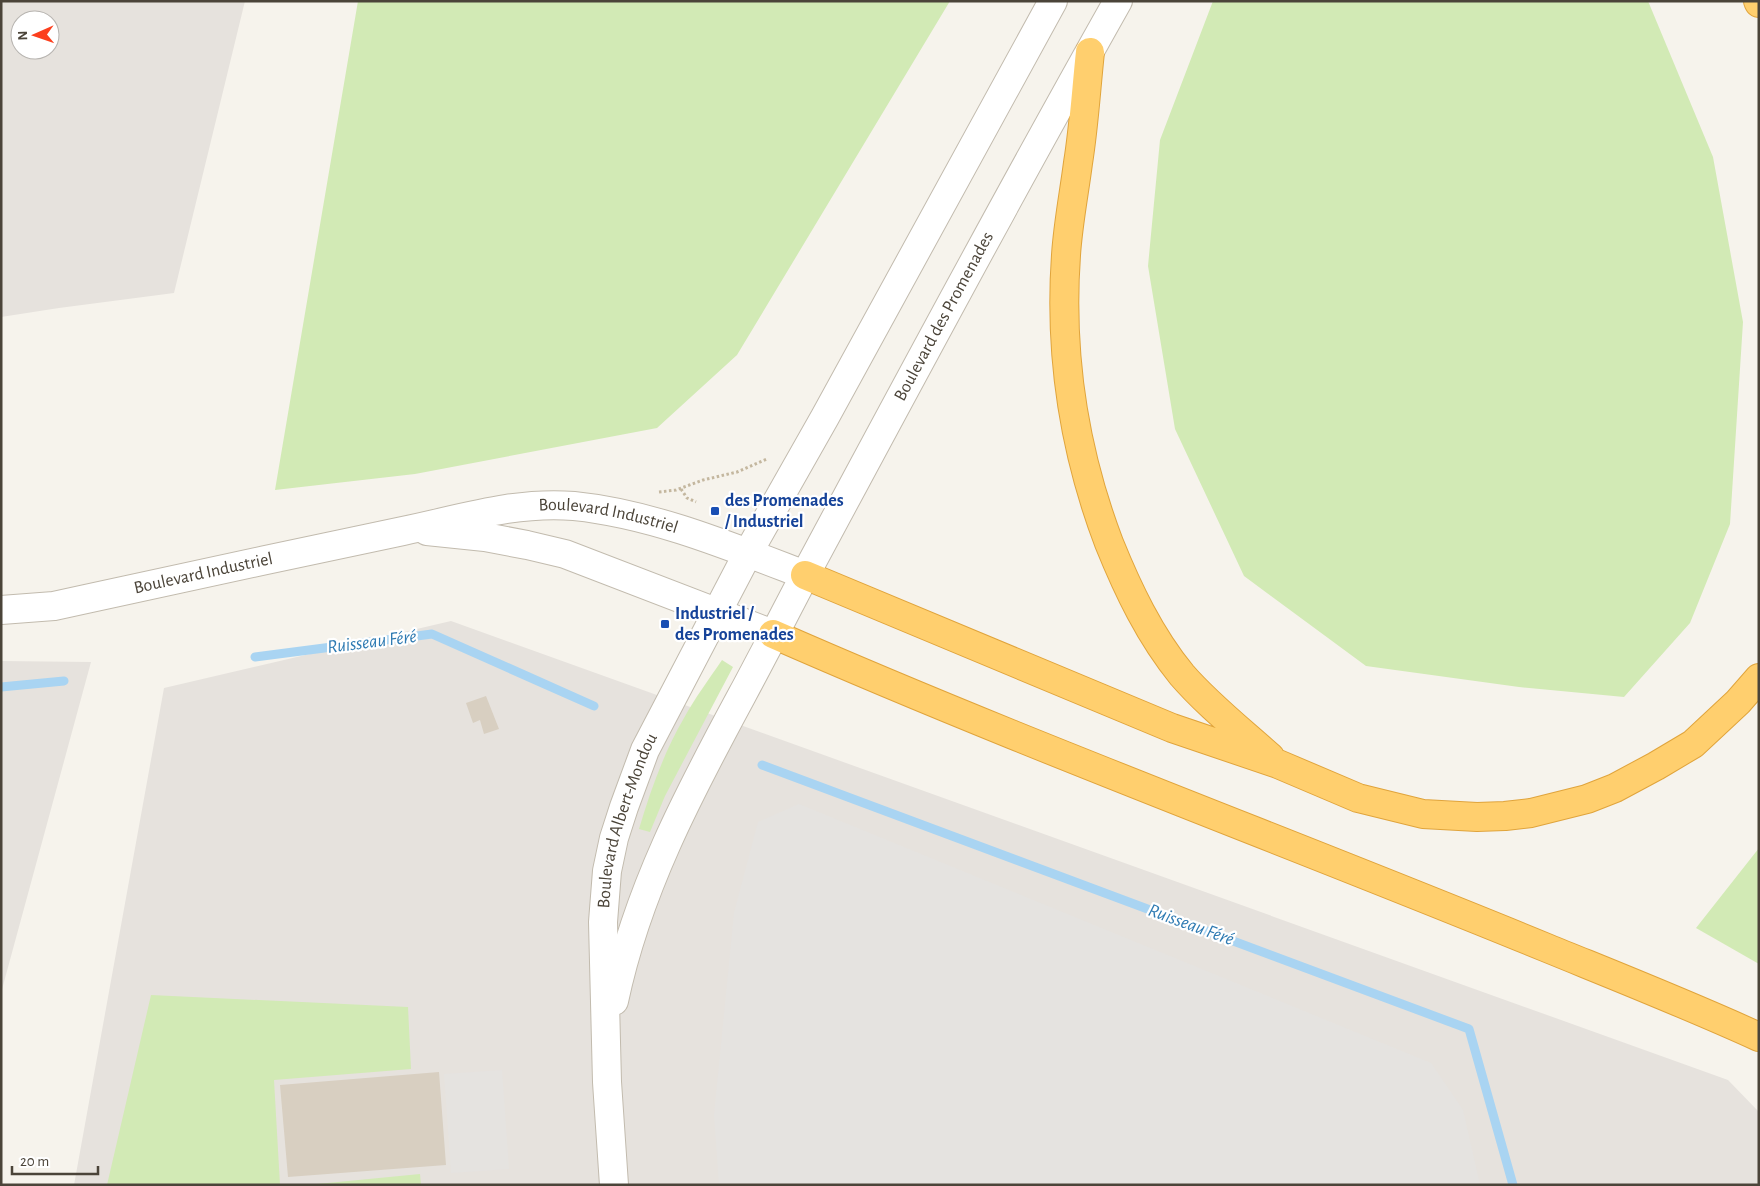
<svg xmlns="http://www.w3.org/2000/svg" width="1760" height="1186" viewBox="0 0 1760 1186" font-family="'Alegreya Sans',sans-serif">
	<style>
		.industrial { fill: #e6e2dd; fill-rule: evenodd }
		.green { fill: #d2eab5 }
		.parking { fill: #e5e3e0 }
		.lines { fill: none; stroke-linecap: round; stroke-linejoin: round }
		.stream { stroke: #a9d4f2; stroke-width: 9 }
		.building { fill: #d8cfc1 }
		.tertiary-casing { stroke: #c2bbae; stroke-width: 30 }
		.motorway-casing { stroke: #e0a43c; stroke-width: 30 }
		.path { stroke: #c4b79f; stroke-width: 3; stroke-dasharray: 2.5 2.5; stroke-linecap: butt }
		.tertiary { stroke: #fff; stroke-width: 28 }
		.motorway { stroke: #ffcf6e; stroke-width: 28 }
		.transit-dot { fill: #1a4fb4; stroke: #fff; stroke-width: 2 }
		.labels { text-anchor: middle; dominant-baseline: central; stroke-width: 4.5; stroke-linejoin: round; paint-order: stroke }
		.street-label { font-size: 18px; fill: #4b4439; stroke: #fff }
		.transit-label { font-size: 18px; font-weight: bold; fill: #164399; stroke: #fff; text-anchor: start }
		.water-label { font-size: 19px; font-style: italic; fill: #2e7ab2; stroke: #fff }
	</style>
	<rect width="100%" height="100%" fill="#f6f3ec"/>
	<path class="industrial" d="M1,1H245L174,293L59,308L1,317ZM20,20H50V50H20Z
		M451,621L1728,1080L1759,1112V1185H74L164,688Z
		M1,661L91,662L1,993Z"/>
	<path class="green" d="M358,1H950L737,355L657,428L415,474L275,490Z
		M1213,1H1648L1713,157L1743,322L1730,524L1690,623L1624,697L1519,687L1366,666L1244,576L1175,429L1148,266L1160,140Z
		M722,660L733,667L665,796L650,832L639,829C650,792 664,752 684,718C695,698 709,679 722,660Z
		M1759,848V964L1696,928Z
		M151,995L408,1007L411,1069L274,1080L280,1185H107Z
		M420,1174L421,1185H307Z"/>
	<path class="parking" d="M799,804L1431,1063L1463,1110L1480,1185H719L714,1115L734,913L758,822Z
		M502,1070L509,1169L451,1173L444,1074Z"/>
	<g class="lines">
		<path class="stream" d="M255,657L432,634L594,706
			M1,687L64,681
			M762,765L1469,1029L1513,1185"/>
	</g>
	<path class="building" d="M486,696L499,729L484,734L480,720L473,723L466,703Z
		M439,1072L446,1165L288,1177L280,1085Z"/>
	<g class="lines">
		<g class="tertiary-casing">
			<g id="tertiary">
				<path d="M427,531L485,537L527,545L565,554L773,634"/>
				<path id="s1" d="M1,610L54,606L86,599C192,576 297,553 403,531C461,519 515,501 574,506C653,514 732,547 805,575"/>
				<path id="s2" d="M614,1001C637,891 689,793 742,695C763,656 784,615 805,575C908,383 1011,191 1118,1"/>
				<path id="s3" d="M614,1185L607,1082L603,922L607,871L614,838L624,807L645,750L748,553L825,417L1053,1"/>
			</g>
		</g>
		<g class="motorway-casing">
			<path id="motorway" d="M1758,1L1759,3
				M1090,52C1086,89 1084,126 1078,163C1074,194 1068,224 1066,255C1059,354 1074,451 1109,543C1128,590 1150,636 1182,675C1208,705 1240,730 1270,757
				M805,575L1172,728L1278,764L1358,798L1423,814L1477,817L1505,816L1531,813L1587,799L1615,788L1656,766L1693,744L1738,702L1759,678
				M773,634C1028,746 1289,842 1547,948C1618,977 1689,1005 1759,1037"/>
		</g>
		<path class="path" d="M681,489L687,498L696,502
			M659,492L676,490L703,480L737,472L767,459"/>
		<use href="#tertiary" class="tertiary"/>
		<use href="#motorway" class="motorway"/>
	</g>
	<g class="transit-dot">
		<rect x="710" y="506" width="10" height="10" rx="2.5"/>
		<rect x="660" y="619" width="10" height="10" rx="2.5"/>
	</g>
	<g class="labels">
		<g class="street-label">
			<text stroke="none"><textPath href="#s2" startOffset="762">Boulevard des Promenades</textPath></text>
			<text stroke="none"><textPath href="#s1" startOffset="619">Boulevard Industriel</textPath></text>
			<text stroke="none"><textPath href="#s1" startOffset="206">Boulevard Industriel</textPath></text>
			<text stroke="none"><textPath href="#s3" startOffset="368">Boulevard Albert-Mondou</textPath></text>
		</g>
		<g class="transit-label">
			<text x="725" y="501">des Promenades<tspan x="725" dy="21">/ Industriel</tspan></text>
			<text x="675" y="614">Industriel /<tspan x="675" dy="21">des Promenades</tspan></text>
		</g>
		<g class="water-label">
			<text transform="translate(372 642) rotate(-7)">Ruisseau Féré</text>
			<text transform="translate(1191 925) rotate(20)">Ruisseau Féré</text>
		</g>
	</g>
	<rect width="1760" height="1186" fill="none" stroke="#4b4439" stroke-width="5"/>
	<g transform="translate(35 35) rotate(268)"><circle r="24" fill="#ffffff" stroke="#b7b4b0"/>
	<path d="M0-4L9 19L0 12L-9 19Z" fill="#fc3f1d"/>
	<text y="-8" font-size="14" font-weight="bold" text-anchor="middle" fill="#4b4439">N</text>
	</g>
	<path d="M12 1166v8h86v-8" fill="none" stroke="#4b4439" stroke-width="2.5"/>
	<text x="20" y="1166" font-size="15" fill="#4b4439" stroke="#ffffff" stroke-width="4" paint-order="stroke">20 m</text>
</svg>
